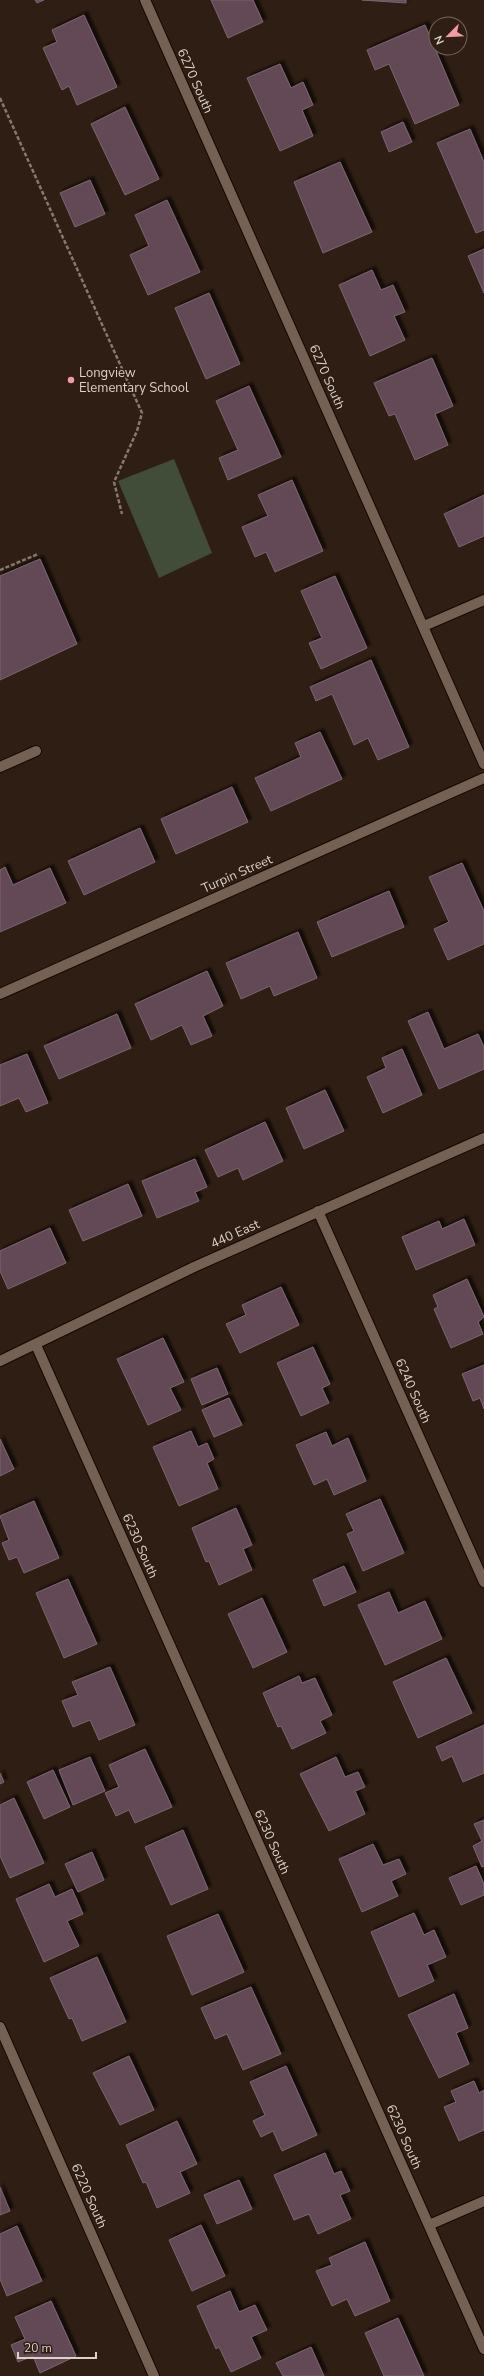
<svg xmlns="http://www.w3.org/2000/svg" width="484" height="2376" viewBox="0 0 484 2376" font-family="'Nunito Sans',sans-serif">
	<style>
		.green { fill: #414d39 }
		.building { fill: #644956; stroke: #7b6570; filter: url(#shadow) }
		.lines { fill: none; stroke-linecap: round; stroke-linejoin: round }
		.lane-casing { stroke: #160701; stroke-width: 12 }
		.street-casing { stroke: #160701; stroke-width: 12 }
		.path { stroke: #877970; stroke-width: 2.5; stroke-dasharray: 4 2; stroke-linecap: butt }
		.lane { stroke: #756054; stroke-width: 10 }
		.street { stroke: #756054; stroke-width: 10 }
		.poi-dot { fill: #f49aa4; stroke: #2f1e13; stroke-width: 1.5 }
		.labels { text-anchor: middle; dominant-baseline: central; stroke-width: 3.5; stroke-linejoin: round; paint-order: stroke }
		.street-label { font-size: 13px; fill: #ddd1ca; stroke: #2f1e13 }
		.poi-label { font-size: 13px; fill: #ddd1ca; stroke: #2f1e13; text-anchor: start }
	</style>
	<defs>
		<filter id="shadow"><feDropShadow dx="3.5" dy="-3.5" stdDeviation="1" flood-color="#0009"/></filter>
	</defs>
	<rect width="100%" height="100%" fill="#2f1e13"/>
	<path class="green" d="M174,459L212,553L159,578L118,481Z"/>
	<path class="building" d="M35,0H44L37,3Z
		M211,0H253L263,22L228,38Z
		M362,0H406V3Z
		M84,15L117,87L77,105L69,86L62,90L43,48L57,42L52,30Z
		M425,25L459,105L415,124L389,64L375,70L367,50Z
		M280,64L291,88L303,82L313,105L302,110L313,136L280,151L247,78Z
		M125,107L159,179L125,195L91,124Z
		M403,122L412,142L389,152L381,132Z
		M470,129L484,162V230L476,233L437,143Z
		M340,162L372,232L323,253L294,182Z
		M90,180L105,214L75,227L60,193Z
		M167,200L200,272L148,295L130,255L149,246L135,215Z
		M484,249V293L468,256Z
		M372,270L381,290L393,285L405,312L394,316L405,340L370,356L339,285Z
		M209,293L240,364L206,379L175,308Z
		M432,358L453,406L435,414L448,445L415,460L395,414L389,416L374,383Z
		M249,386L281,457L228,480L219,458L238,450L216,401Z
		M292,480L323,551L275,572L266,552L255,557L242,527L268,516L258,495Z
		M484,495V536L459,547L444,514Z
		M40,559L77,644L0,680V576Z
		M335,576L367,648L321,669L309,643L322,638L301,591Z
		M371,660L409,747L378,760L368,738L354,745L332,694L316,701L310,687Z
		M320,732L342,779L271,811L255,778L301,757L295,743Z
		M232,787L248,822L176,854L161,819Z
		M140,828L155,862L84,895L68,861Z
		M462,863L484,911V944L448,960L434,929L449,922L429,877Z
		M5,867L13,885L50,868L66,903L0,932V870Z
		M389,891L404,927L332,957L317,922Z
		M298,932L317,978L274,996L270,986L241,999L226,963Z
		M207,971L223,1006L203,1016L212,1036L191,1045L182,1025L151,1040L135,1004Z
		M428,1012L444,1049L478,1034L484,1047V1069L439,1089L408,1021Z
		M117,1014L131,1048L59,1079L44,1046Z
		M402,1049L422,1095L383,1113L367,1077L386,1068L382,1058Z
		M27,1054L48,1103L26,1112L19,1098L0,1106V1065Z
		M325,1090L344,1131L304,1149L286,1108Z
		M265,1122L283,1161L243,1180L238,1168L218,1177L205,1150Z
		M195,1159L207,1187L195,1192L199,1201L157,1218L142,1181Z
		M128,1184L142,1216L83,1241L69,1210Z
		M464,1219L475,1245L416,1270L402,1237L439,1221L442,1229Z
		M50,1228L66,1263L8,1289L0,1271V1251Z
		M467,1279L484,1317L478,1322L483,1334L451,1348L434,1309L438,1307L433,1295Z
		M281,1287L299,1325L240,1353L226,1324L246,1315L242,1305Z
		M163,1338L184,1382L170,1388L181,1410L148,1425L117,1359Z
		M313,1347L330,1384L322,1388L329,1403L301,1416L277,1363Z
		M484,1365V1409L480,1398L473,1401L462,1374Z
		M217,1368L228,1394L202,1405L191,1379Z
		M229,1398L242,1425L214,1437L202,1410Z
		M191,1431L198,1447L207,1443L214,1459L207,1463L218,1489L179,1506L153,1447Z
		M326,1432L332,1446L348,1438L366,1481L334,1495L327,1479L314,1485L296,1445Z
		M0,1439L14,1469L0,1476Z
		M380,1499L404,1553L363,1571L347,1534L354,1531L346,1514Z
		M34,1501L59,1558L24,1573L17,1557L9,1560L2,1543L9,1540L0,1516Z
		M236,1508L252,1545L243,1549L252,1570L219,1585L209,1561L206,1562L192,1528Z
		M344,1566L356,1592L324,1606L313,1580Z
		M68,1579L97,1644L64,1658L36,1593Z
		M389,1592L398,1613L425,1601L442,1639L385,1665L358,1605Z
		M262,1598L287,1652L253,1668L228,1614Z
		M446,1658L472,1713L418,1738L393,1682Z
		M110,1667L135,1725L99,1740L90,1720L73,1727L62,1701L78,1695L72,1682Z
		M299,1676L302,1683L315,1678L332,1715L320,1721L326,1733L292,1749L281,1726L278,1727L263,1693Z
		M484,1725V1773L463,1782L452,1756L442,1761L436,1747Z
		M145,1749L172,1807L135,1823L129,1810L116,1816L105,1793L119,1787L109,1765Z
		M90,1757L105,1791L73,1805L59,1770Z
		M336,1757L345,1777L358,1772L365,1787L355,1791L365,1814L329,1831L300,1774Z
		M53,1770L70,1807L44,1819L27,1782Z
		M0,1773L4,1782L0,1784Z
		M14,1798L44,1863L10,1878L0,1856V1805Z
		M484,1820V1866L482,1867L473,1846L482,1841L474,1824Z
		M183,1830L208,1889L171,1905L145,1847Z
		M373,1844L383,1865L399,1859L406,1874L391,1881L398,1896L362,1912L339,1859Z
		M92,1852L104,1880L78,1892L65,1864Z
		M476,1866L484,1884V1895L461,1905L449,1878Z
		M49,1884L55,1897L72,1889L83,1914L67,1921L79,1946L44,1962L16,1899Z
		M414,1913L424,1935L434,1930L446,1957L427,1965L434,1981L399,1997L371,1932Z
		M218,1914L244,1972L192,1995L167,1936Z
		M97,1957L126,2022L82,2041L72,2018L69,2019L50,1978Z
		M251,1987L281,2054L243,2070L227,2034L215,2039L201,2008Z
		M454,1994L468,2028L456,2033L469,2064L439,2078L408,2015Z
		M129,2056L154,2110L120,2125L93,2073Z
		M286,2066L317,2135L282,2151L273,2131L261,2137L253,2121L265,2115L250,2082Z
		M474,2081L479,2093L484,2090V2130L459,2141L444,2107L456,2102L451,2091Z
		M177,2121L197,2164L180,2172L190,2193L157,2208L146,2182L143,2183L126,2145Z
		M325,2153L334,2174L341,2171L350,2191L340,2195L351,2219L318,2234L309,2214L294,2220L274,2175Z
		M239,2180L252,2209L217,2224L204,2195Z
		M0,2187L10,2211L0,2215Z
		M201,2225L225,2276L192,2291L169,2240Z
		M17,2226L42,2281L7,2296L0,2279V2234Z
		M365,2242L390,2301L355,2316L347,2299L332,2306L316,2271L332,2265L329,2258Z
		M230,2291L239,2312L255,2305L267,2330L251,2337L261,2358L231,2372L219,2347L216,2349L197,2306Z
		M51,2301L76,2356L40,2373L33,2356L18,2362L11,2345L25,2339L15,2317Z
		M398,2318L424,2376H384L365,2333Z
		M311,2347L324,2376H283L276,2363Z"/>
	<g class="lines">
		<g class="lane-casing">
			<path id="lane" d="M0,767L36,751"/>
		</g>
		<g class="street-casing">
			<path id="street" d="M145,0L484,764
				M424,626L484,600
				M0,994L484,778
				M318,1211L484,1582
				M36,1345L484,2349
				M0,1361L194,1267L484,1138
				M0,2027L154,2376
				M429,2225L484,2201"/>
		</g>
		<path class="path" d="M0,98L142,413L137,431L114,482L122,514
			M0,570L38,554"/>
		<use href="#lane" class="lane"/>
		<use href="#street" class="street"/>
	</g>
	<circle class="poi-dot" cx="71" cy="380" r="4"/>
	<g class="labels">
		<g class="street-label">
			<text transform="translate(195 81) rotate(66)">6270 South</text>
			<text transform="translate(327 377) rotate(66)">6270 South</text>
			<text transform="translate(237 874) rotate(-24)">Turpin Street</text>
			<text transform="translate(235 1234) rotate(-24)">440 East</text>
			<text transform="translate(413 1391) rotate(66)">6240 South</text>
			<text transform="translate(140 1546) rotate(66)">6230 South</text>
			<text transform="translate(272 1842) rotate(66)">6230 South</text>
			<text transform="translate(404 2137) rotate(66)">6230 South</text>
			<text transform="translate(89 2196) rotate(66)">6220 South</text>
		</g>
		<g class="poi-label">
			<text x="79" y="373">Longview<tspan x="79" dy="15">Elementary School</tspan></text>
		</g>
	</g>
	<g transform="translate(448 36) rotate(246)"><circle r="19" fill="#2f1e13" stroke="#75665c"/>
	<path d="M0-3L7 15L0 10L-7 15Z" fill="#f49aa4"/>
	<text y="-6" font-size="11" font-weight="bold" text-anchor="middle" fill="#ddd1ca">N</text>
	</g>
	<path d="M18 2352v6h78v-6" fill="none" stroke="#ddd1ca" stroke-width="2"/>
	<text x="24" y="2352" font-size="12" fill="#ddd1ca" stroke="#2f1e13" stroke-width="3" paint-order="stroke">20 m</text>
</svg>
